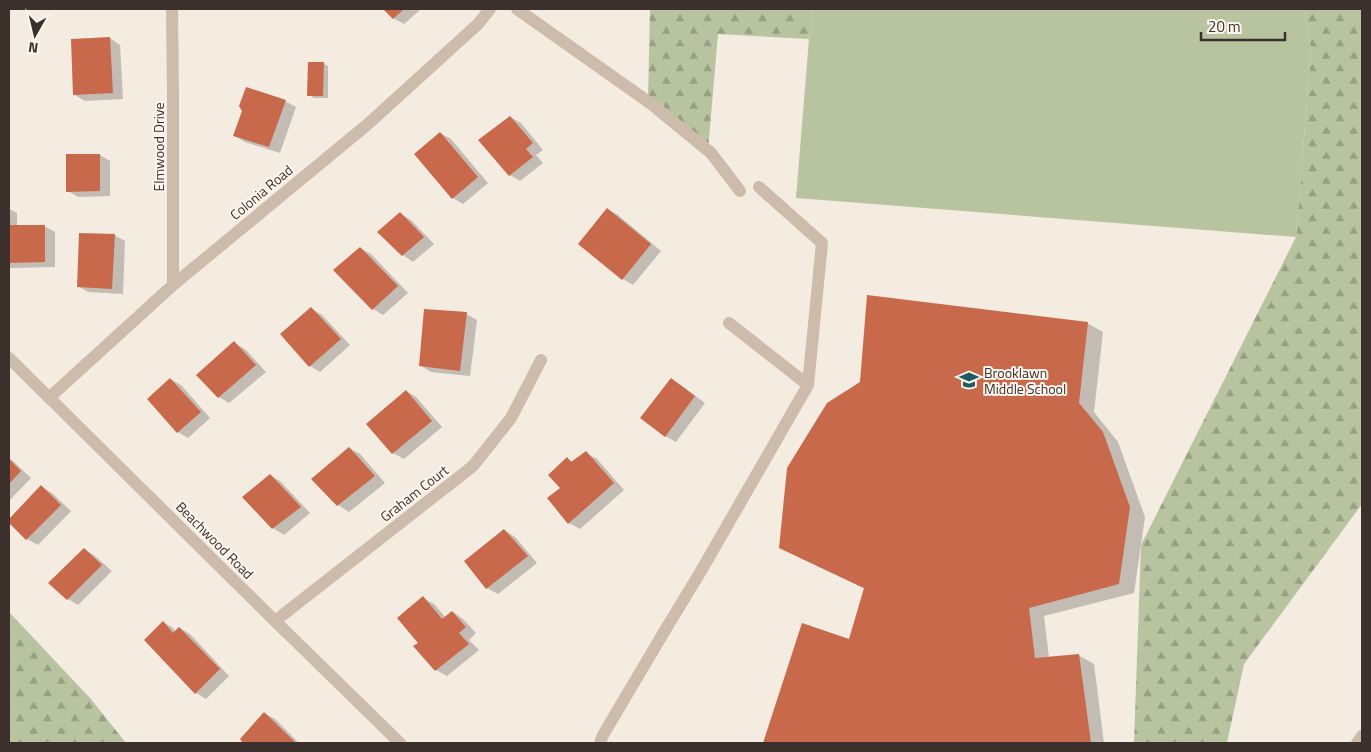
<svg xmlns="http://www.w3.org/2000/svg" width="1371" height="752" viewBox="0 0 1371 752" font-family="'Titillium Web',sans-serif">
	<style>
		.forest { fill: url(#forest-firs) }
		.park { fill: #b8c4a0 }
		.shadow { fill: #0003 }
		.building { fill: #c8694b }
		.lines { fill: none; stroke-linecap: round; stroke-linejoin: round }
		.minor { stroke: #cdbbac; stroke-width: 12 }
		.labels { text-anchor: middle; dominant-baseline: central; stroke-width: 4; stroke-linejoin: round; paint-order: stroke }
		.street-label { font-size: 14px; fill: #3b302b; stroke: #fbf5ee }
		.poi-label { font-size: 14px; fill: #3b302b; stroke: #fbf5ee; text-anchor: start }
	</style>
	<defs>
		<pattern id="forest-firs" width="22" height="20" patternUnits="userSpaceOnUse" patternTransform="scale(1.25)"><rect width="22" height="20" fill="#b8c4a0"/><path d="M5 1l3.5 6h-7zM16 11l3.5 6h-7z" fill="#97a083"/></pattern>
	</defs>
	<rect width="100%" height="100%" fill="#f4ebe1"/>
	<path class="forest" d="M650,9H813L809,39L718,34L708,150L648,98Z
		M1304,9H1362V504L1244,664L1227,743H1134L1141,545L1296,237L1311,50Z
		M9,612L90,698L126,743H9Z"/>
	<path class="park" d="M813,9H1304L1311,50L1296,237L796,198L809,39Z"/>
	<path class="shadow" d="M385,9H421L404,24L393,18Z
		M110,38L120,45L123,99L85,101L75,95Z
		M323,63L328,66V98H314L309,95Z
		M285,101L296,107L280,153L245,142L235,136Z
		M510,117L521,123L543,150L536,155L543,163L520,181L510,175Z
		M440,133L451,139L488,183L463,204L453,198Z
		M100,155L110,161V196L78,197L68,191Z
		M9,209L17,213V226H44L55,232V267L9,268Z
		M607,209L618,215L661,251L633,285L623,279Z
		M401,214L411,220L434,244L413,262L403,255Z
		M114,235L125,241L123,294L88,292L78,286Z
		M360,248L371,254L408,293L383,315L373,309L335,270Z
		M312,309L322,315L350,345L320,372L310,366Z
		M466,314L477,320L470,376L431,372L420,365Z
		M1087,323L1103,332L1094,412L1118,442L1145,517L1134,593L1044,616L1049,658L1078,655L1094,664L1104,743H764L803,625L850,640L865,589L796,556L780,547Z
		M234,343L245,349L266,372L229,403L219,397Z
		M170,379L181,385L210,418L188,438L178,432Z
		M671,380L682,386L705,403L676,442L665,436Z
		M406,391L416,397L442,427L404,459L393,453L368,424Z
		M349,448L360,454L385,483L349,512L338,505L313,479Z
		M586,453L597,459L624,490L580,529L569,523L562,488L568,459L573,462Z
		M9,458L13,461L31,478L9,501Z
		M270,475L280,481L310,513L284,535L273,528L243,497Z
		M41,487L52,493L71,511L38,545L27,539L9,521Z
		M504,530L515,537L537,563L498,594L487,588Z
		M84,549L95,556L112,571L78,605L68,599L50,583Z
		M423,598L434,604L446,618L453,612L463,619L476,633L469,640L479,650L447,676L436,670L419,643Z
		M163,622L173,628L176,632L180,628L190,634L229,676L206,699L196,693Z
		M264,713L275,719L299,743H245L241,739Z"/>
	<path class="building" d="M383,9H404L393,19Z
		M110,37L113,93L73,95L71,39Z
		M308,62H324L323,96H307Z
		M246,87L286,100L269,147L233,136L242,111L239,106Z
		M510,116L533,143L526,149L533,157L509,176L478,140Z
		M440,132L478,177L452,199L414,154Z
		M66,154H100V191L66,192Z
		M607,208L651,244L622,280L578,244Z
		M400,212L424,237L402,256L377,232Z
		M9,225H45V262L9,263Z
		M79,233L115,234L112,289L77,287Z
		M360,247L398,286L372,310L333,270Z
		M867,295L1088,322L1079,403L1103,432L1130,507L1119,584L1029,608L1035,658L1079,654L1091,743H763L802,623L849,639L864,588L779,548L787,468L827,403L860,382Z
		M311,307L341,339L309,367L280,334Z
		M424,309L467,312L460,371L419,366Z
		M234,341L256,365L218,398L196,375Z
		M170,378L201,412L177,433L147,399Z
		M671,378L695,396L665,437L640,418Z
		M406,390L432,421L392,454L366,424Z
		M349,447L375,476L337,506L311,479Z
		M586,451L614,483L568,524L547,498L560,488L548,475L567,457L571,462Z
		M9,459L21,471L9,484Z
		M270,474L301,507L272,529L242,497Z
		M41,485L61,505L26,540L9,523V519Z
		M504,529L528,556L486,589L464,561Z
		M84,548L102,565L67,600L48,583Z
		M423,596L442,619L452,611L466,627L459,633L469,644L435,671L413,646L418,643L397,618Z
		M163,621L173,633L179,627L220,669L195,694L144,640Z
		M264,712L296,743H243L240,739Z"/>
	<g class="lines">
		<path class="minor" d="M172,9L173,95V285
			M517,9L650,103L711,153L740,191
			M759,187L822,243L808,385
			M9,358L275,621L400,743
			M50,397L173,285L368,124L478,24L490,9
			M275,621L473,466L511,418L541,360
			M600,743L603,735L664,632L701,571L808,385L729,323
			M1357,743L1362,736"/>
	</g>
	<defs>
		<g id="school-bare" transform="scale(1.5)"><path d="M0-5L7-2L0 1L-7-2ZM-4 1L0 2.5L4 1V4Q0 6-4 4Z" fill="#1f5a5e" stroke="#fbf5ee" stroke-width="2.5" paint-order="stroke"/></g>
	</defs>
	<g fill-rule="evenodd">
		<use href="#school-bare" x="969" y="380"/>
	</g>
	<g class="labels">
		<g class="street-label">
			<text transform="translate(158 147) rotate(-90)">Elmwood Drive</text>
			<text transform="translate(261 192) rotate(-40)">Colonia Road</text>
			<text transform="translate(414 493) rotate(-38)">Graham Court</text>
			<text transform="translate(215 540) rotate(45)">Beachwood Road</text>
		</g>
		<g class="poi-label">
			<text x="984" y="372">Brooklawn<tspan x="984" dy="16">Middle School</tspan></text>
		</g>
	</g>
	<rect width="1371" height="752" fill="none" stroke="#3b302b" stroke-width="20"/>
	<g transform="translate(35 35) rotate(188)" stroke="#fbf5ee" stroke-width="4" paint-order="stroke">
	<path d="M0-4L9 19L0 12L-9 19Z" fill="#3b302b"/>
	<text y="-8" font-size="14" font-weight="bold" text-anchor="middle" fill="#3b302b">N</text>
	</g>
	<path d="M1201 32v8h84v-8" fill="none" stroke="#3b302b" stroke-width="2.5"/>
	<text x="1208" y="32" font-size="15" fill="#3b302b" stroke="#fbf5ee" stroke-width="4" paint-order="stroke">20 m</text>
</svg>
